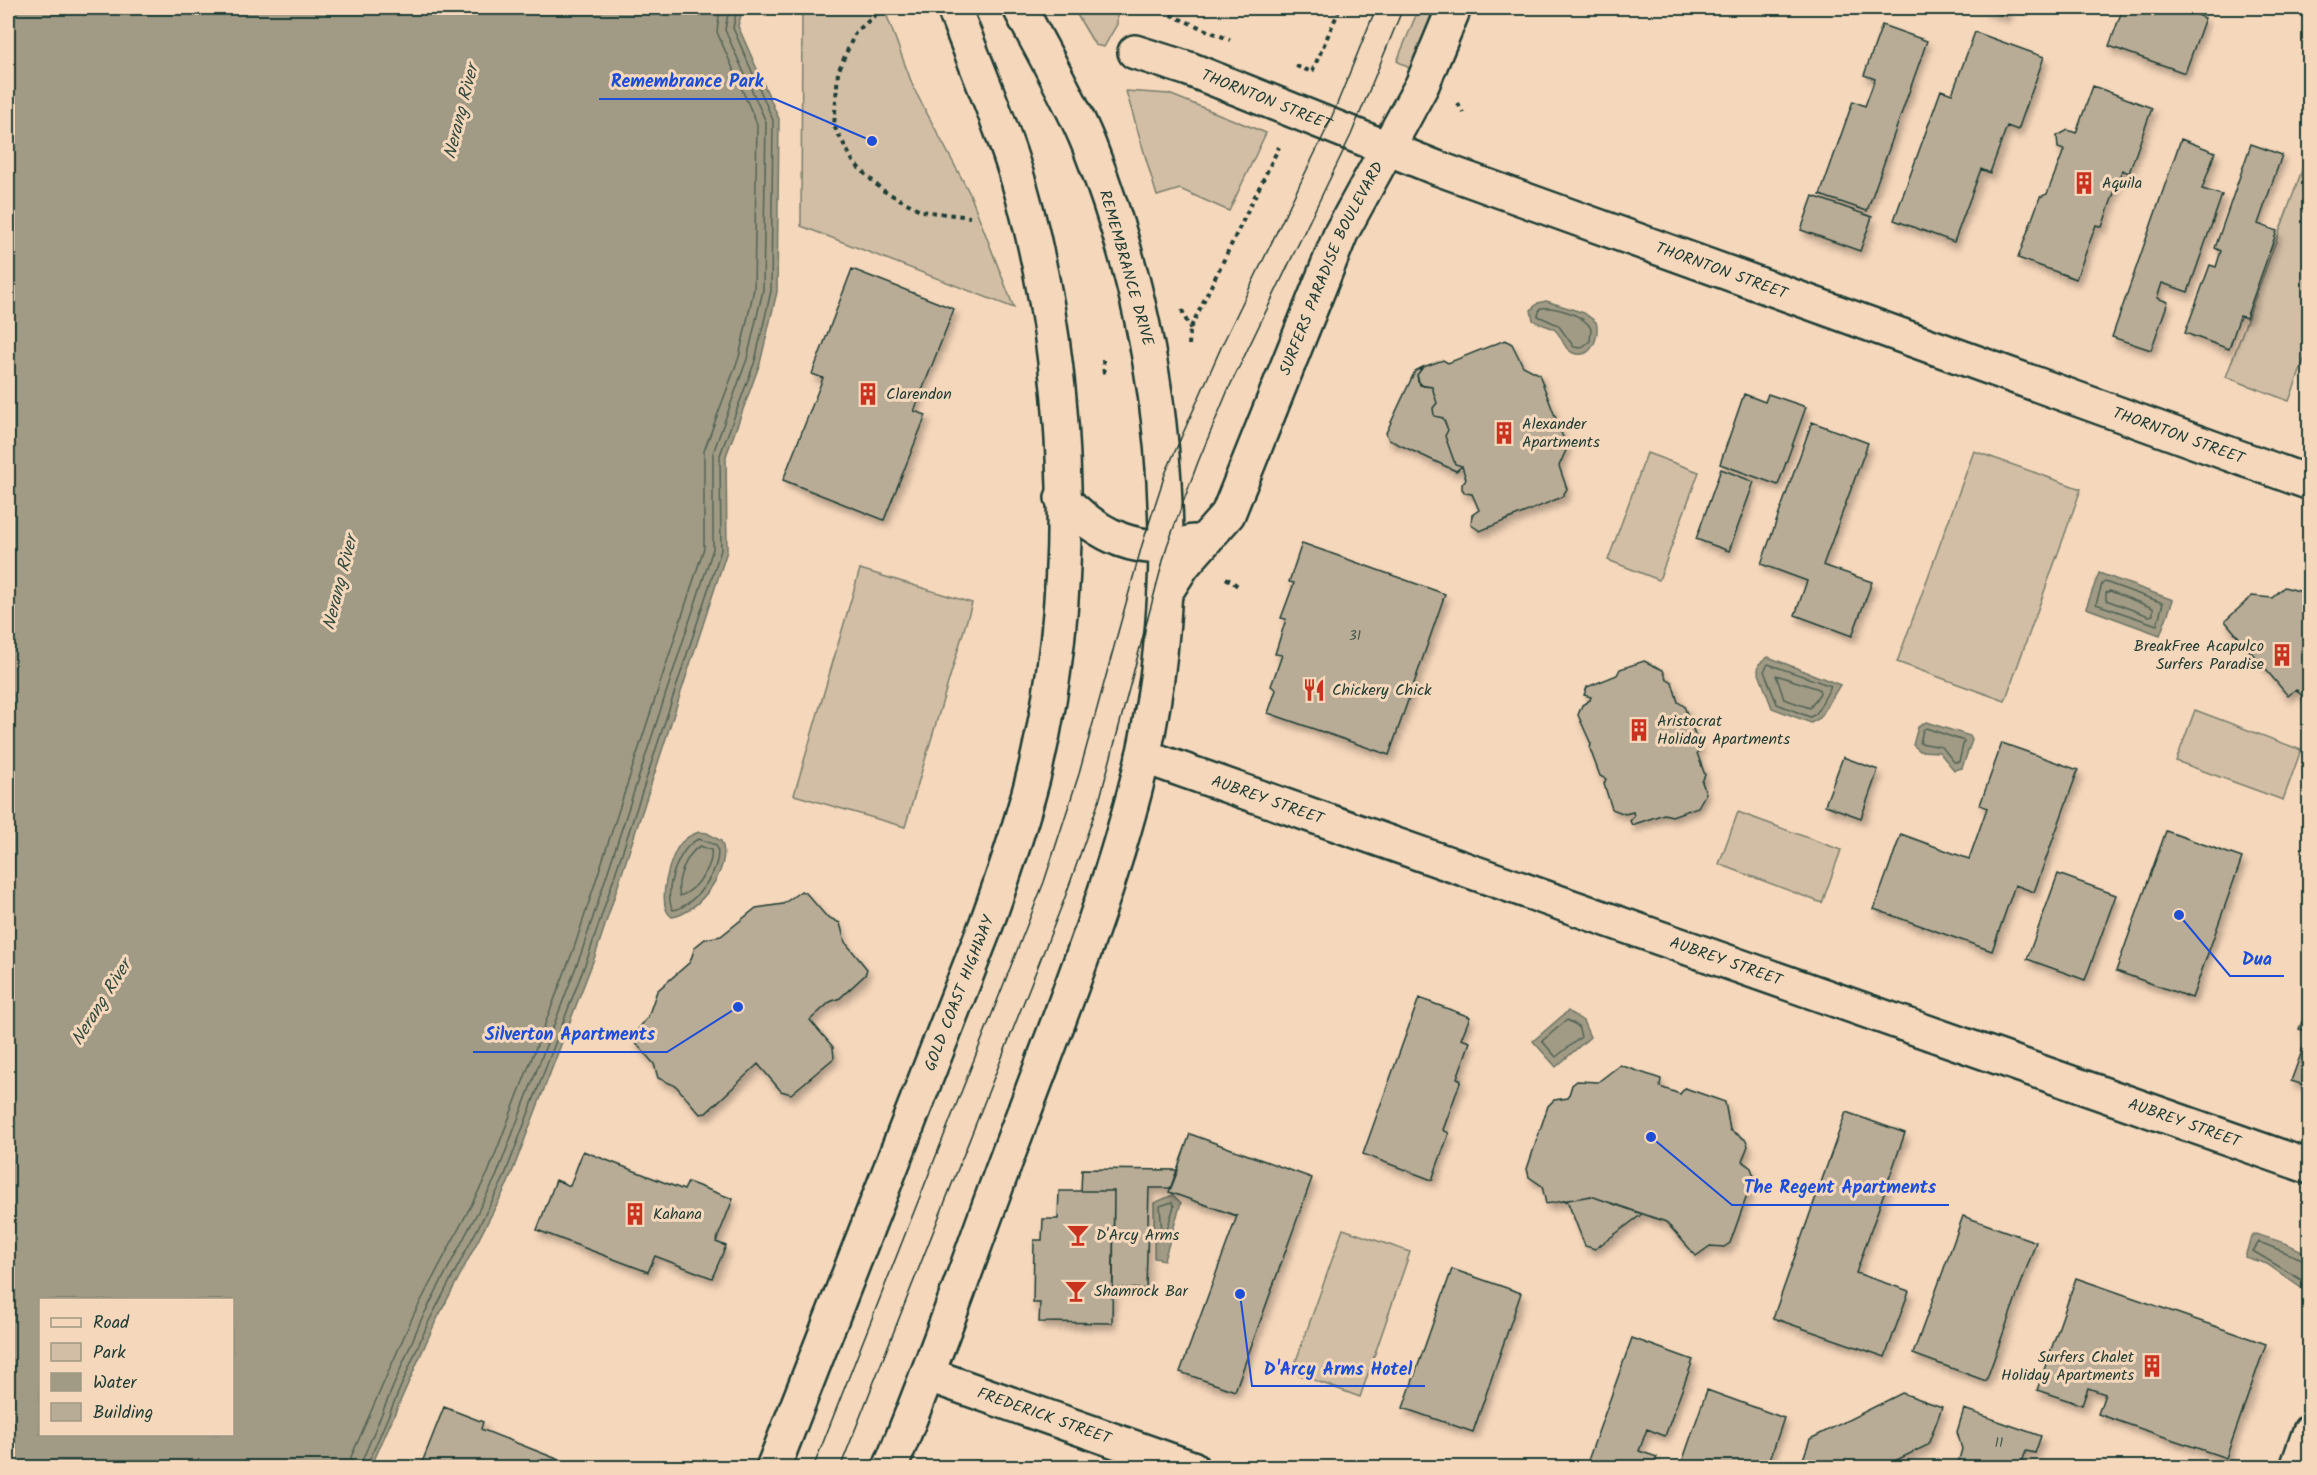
<svg xmlns="http://www.w3.org/2000/svg" width="2317" height="1475" viewBox="0 0 2317 1475" font-family="Kalam,sans-serif">
	<style>
		.green { fill: #d2bea5; stroke: #787e6c; stroke-width: 1.5 }
		.water { fill: #a19b85; stroke: #6d7565; stroke-width: 1.5; fill-rule: evenodd }
		.lines { fill: none; stroke-linecap: round; stroke-linejoin: round }
		.shore { stroke: #536354; stroke-width: 1.5 }
		.building { fill: #b9ac96; stroke: #1f3d34; stroke-width: 1.5; filter: url(#shadow) }
		.minor-casing { stroke: #1f3d34; stroke-width: 38 }
		.highway-casing { stroke: #1f3d34; stroke-width: 38 }
		.path { stroke: #1f3d34; stroke-width: 4; stroke-dasharray: 4.5 4.5; stroke-linecap: butt }
		.minor { stroke: #f5d7bb; stroke-width: 33 }
		.highway { stroke: #f5d7bb; stroke-width: 33 }
		.tram { stroke: #1f3d34; stroke-width: 1.5 }
		.labels { text-anchor: middle; dominant-baseline: central; stroke-width: 6; stroke-linejoin: round; paint-order: stroke }
		.number-label { font-size: 14px; fill: #46594c }
		.street-label { font-size: 16px; fill: #1f3d34; stroke: #f5d7bb }
		.poi-label { font-size: 16px; fill: #1f3d34; stroke: #f5d7bb; text-anchor: start }
		.water-label { font-size: 18px; font-style: italic; fill: #324b40; stroke: #f5d7bb }
		.leader { fill: none; stroke: #1d4ed8; stroke-width: 2 }
		.callout-dot { fill: #1d4ed8; stroke: #f5d7bb; stroke-width: 2 }
		.callout-label { font-size: 18px; text-anchor: middle; font-weight: bold; fill: #1d4ed8; stroke: #f5d7bb; stroke-width: 6; stroke-linejoin: round; paint-order: stroke }
	</style>
	<defs>
		<filter id="shadow"><feDropShadow dx="3.5" dy="6" stdDeviation="3" flood-color="#0004"/></filter>
	</defs>
	<rect width="100%" height="100%" fill="#f5d7bb"/>
	<filter id="ink" filterUnits="userSpaceOnUse"><feTurbulence type="fractalNoise" baseFrequency=".0167" numOctaves="2"/><feDisplacementMap in="SourceGraphic" scale="12" xChannelSelector="R" yChannelSelector="G"/><feConvolveMatrix kernelMatrix="1 2 1 2 8 2 1 2 1" color-interpolation-filters="sRGB"/></filter>
	<g filter="url(#ink)">
		<path class="green" d="M802,8H884L914,89L970,194L1014,308L801,226Z
			M1073,8H1117V24L1104,47L1095,45Z
			M1419,8H1441L1412,70L1397,61Z
			M1126,91L1169,94L1266,133L1229,211L1180,189L1157,196Z
			M2309,151V347L2289,401L2226,377Z
			M1974,451L2081,489L2005,701L1897,662Z
			M1647,453L1699,472L1659,580L1608,560Z
			M860,569L972,603L905,827L794,795Z
			M2195,710L2301,750L2283,800L2176,761Z
			M1738,812L1841,850L1822,903L1719,864Z
			M1343,1229L1410,1252L1360,1397L1292,1372Z"/>
		<path class="water" d="M8,8H743L738,26L779,119L777,292L760,363L726,456L727,551L595,956L508,1183L434,1325L371,1467H8ZM40,1300H232V1434H40Z
			M1546,301L1584,313L1596,322C1600,336 1592,360 1573,353C1563,349 1563,337 1555,330C1548,325 1540,325 1533,320L1531,310L1538,303Z
			M2099,573L2173,600L2160,635L2086,608Z
			M1768,657L1840,685L1820,718L1811,723L1772,708L1758,671L1759,664Z
			M1926,722L1970,736L1972,740L1962,768L1954,770L1939,752L1920,751L1913,745L1918,727Z
			M699,832L707,833L721,841C734,866 698,914 672,917C655,906 670,854 682,842C687,837 693,834 699,832Z
			M1568,1011L1583,1021L1590,1037L1556,1067L1533,1041Z
			M1173,1195L1181,1203L1164,1260L1154,1258V1203Z
			M2255,1234C2268,1238 2307,1247 2310,1261C2311,1270 2310,1281 2309,1290H2304L2267,1264L2245,1257L2251,1237Z"/>
		<g class="lines">
			<path class="shore" d="M1540,308C1555,306 1585,315 1591,329L1590,341L1581,348L1574,347L1558,325L1538,316Z
				M2105,582L2163,603L2157,625L2096,604L2102,584Z
				M2110,591L2153,608V615L2149,616L2106,600V593Z
				M1768,664L1831,686L1816,714L1810,717L1777,704L1764,671Z
				M1776,675L1819,689L1820,693L1810,708L1784,699Z
				M1926,728L1964,741L1959,762H1954L1942,747L1920,743L1923,730Z
				M699,839L716,845C726,865 693,908 673,910C662,893 679,845 699,839Z
				M700,846L711,850C714,867 695,891 680,896C675,882 686,854 700,846Z
				M1567,1020L1578,1026L1581,1037L1556,1057L1542,1041Z
				M1172,1202L1174,1206L1166,1233L1162,1235L1160,1206Z
				M2310,1262L2259,1242L2253,1251L2310,1285
				M350,1468L351,1457L413,1316L488,1173L574,948L704,548V451L739,357L754,289L757,124L717,32L720,8
				M359,1468L421,1320L496,1177L582,951L713,549V453L747,359L763,290L766,122L725,30L729,8
				M366,1468L428,1323L503,1180L589,954L721,550L720,455L755,361L771,291L773,120L733,28L737,8"/>
		</g>
		<path class="building" d="M1981,8H2009L2006,16Z
			M2123,8H2195L2193,13L2205,18L2185,73L2109,46Z
			M1882,25L1927,41L1867,211L1820,195L1853,101L1865,106L1875,79L1864,75Z
			M1975,32L2044,57L2018,130L2007,126L1990,173L1981,169L1954,242L1894,220L1941,90L1952,94Z
			M2093,86L2152,108L2129,173L2122,170L2102,227L2096,225L2076,279L2018,258L2040,197L2047,194L2064,150L2058,148L2057,136L2068,130L2076,133Z
			M2181,139L2215,152L2202,189L2222,195L2188,292L2162,283L2157,298L2168,302L2151,350L2112,337Z
			M2251,144L2282,155L2258,224L2277,231L2246,318L2240,316L2229,349L2185,333L2210,265L2216,267L2221,251L2215,248Z
			M1813,196L1872,217L1860,251L1801,230Z
			M852,269L954,309L914,411L926,415L884,520L783,480L823,378L812,374Z
			M1505,340L1512,344L1523,366L1539,374L1567,448L1559,466L1567,489L1562,497L1480,531L1471,525L1472,515L1479,510L1472,494L1465,493L1462,489V484L1466,479L1462,466L1455,464L1445,436L1448,430L1443,418L1434,416L1433,408L1437,403L1432,387L1420,385L1417,375L1423,367L1443,360L1448,363Z
			M1423,367L1417,375L1418,381L1423,386L1432,387L1437,403L1433,408L1434,416L1443,418L1448,430L1445,436L1455,464L1462,466L1456,471L1389,440L1386,433L1415,371Z
			M1744,394L1765,402L1768,394L1806,407L1778,485L1720,464Z
			M1812,422L1868,443L1823,565L1872,582L1852,636L1795,615L1807,581L1761,564Z
			M1721,469L1754,482L1729,551L1696,539Z
			M1302,543L1445,594L1389,755L1268,713L1276,690L1271,686L1282,655L1275,654L1286,619L1281,618L1294,583L1289,582Z
			M2284,587L2299,591L2306,600V609L2310,614V706L2296,689L2288,696L2225,621L2252,596L2272,598Z
			M1644,661L1663,670L1666,678L1672,682L1678,702L1684,706L1700,747L1697,753L1705,775L1702,782L1706,793L1698,807L1672,816L1664,814L1632,825L1630,821L1634,816L1633,812L1625,814L1612,809L1604,784L1606,779L1600,776L1590,749L1591,744L1578,715L1582,705L1590,700L1591,697L1584,695L1587,687L1617,675L1620,669Z
			M2002,743L2078,770L2034,892L2015,885L1992,951L1874,909L1901,834L1969,859L1987,808L1980,805Z
			M1843,757L1878,770L1861,818L1825,805Z
			M2166,831L2242,858L2192,998L2116,971Z
			M2058,874L2116,895L2085,980L2027,959Z
			M801,891L807,894L826,916L840,923L845,942L867,969L865,975L840,998L830,1002L810,1020L833,1047L834,1058L791,1094L781,1091L758,1064L706,1113L700,1114L676,1086L658,1078L654,1064L634,1041V1034L648,1017L657,991L690,962L695,947L705,939L721,936L756,908L783,904Z
			M1419,998L1470,1017L1461,1039L1470,1042L1457,1078L1461,1080L1443,1130L1449,1133L1432,1180L1363,1154Z
			M2310,1002V1087L2291,1081L2309,1032L2299,1029Z
			M1620,1065L1661,1079L1660,1087L1680,1094L1685,1088L1725,1102L1730,1130L1746,1140L1748,1146L1742,1161L1751,1168L1754,1176L1730,1243L1724,1247L1710,1246L1696,1256L1666,1222L1591,1196L1546,1204L1542,1186L1529,1177L1527,1169L1548,1106L1554,1100L1568,1098L1572,1085L1577,1081L1598,1082Z
			M1846,1112L1905,1133L1856,1273L1909,1291L1885,1357L1773,1318Z
			M1190,1134L1312,1178L1235,1391L1180,1372L1237,1216L1169,1192Z
			M583,1151L684,1190L688,1182L733,1199L716,1242L726,1246L712,1278L655,1256L648,1272L537,1230L556,1180L570,1186Z
			M1082,1169L1178,1170L1171,1188H1149L1146,1289L1113,1288L1114,1191H1081Z
			M1059,1191H1114L1112,1323L1039,1322L1040,1303H1033L1034,1240H1042L1043,1219H1058Z
			M1591,1196L1642,1214L1595,1249L1585,1246L1567,1200Z
			M1963,1216L2036,1242L1986,1381L1913,1354Z
			M1452,1269L1521,1293L1473,1432L1403,1408Z
			M2076,1278L2266,1344L2226,1458L2098,1414L2105,1394L2088,1388L2082,1405L2037,1390Z
			M1632,1338L1693,1360L1665,1436L1647,1429L1639,1451L1657,1457L1653,1468H1591L1586,1466Z
			M1707,1390L1784,1418L1767,1468H1680Z
			M1902,1393L1942,1407L1928,1445L1880,1468H1800L1810,1439Z
			M444,1407L483,1422L481,1429L580,1468L421,1465Z
			M1964,1409L2041,1436L2035,1453L2026,1451L2020,1468H1960L1958,1463L1962,1449L1957,1432Z"/>
		<g class="lines">
			<g class="minor-casing">
				<g id="minor">
					<path id="s1" d="M1135,52L1189,69L1437,168L2310,483"/>
					<path d="M1062,498C1099,537 1139,556 1193,542"/>
					<path id="s2" d="M1165,593L1183,565L1228,514L1341,233L1422,85L1454,8"/>
					<path id="s3" d="M1143,756L2310,1167"/>
					<path id="s4" d="M929,1375L1192,1468"/>
					<path d="M2297,1468L2310,1431"/>
				</g>
			</g>
			<g class="highway-casing">
				<g id="highway">
					<path id="s5" d="M773,1468L986,925C1005,872 1023,820 1036,766C1078,586 1072,387 1026,208C1008,139 979,74 954,8"/>
					<path d="M890,1468C939,1352 978,1232 1023,1115C1067,998 1115,880 1143,757C1188,552 1165,340 1089,145C1070,98 1043,53 1020,8"/>
				</g>
			</g>
			<path class="path" d="M883,8L855,33L838,72L834,126L854,163L882,190L922,211L970,217
				M1154,8L1230,40
				M1296,66L1312,72L1340,8
				M1458,103L1463,113
				M1182,310L1190,329
				M1189,345L1190,329L1279,147
				M1103,360L1104,377
				M1226,578L1238,586"/>
			<use href="#minor" class="minor"/>
			<use href="#highway" class="highway"/>
			<path class="tram" d="M813,1468L1044,882L1079,774L1142,545L1165,474L1223,343L1328,126L1376,8
				M840,1468L1064,900L1100,798L1167,546L1198,462L1228,390L1351,135L1403,8"/>
		</g>
	</g>
	<defs>
		<g id="building-bare" transform="scale(1.8)"><path d="M-4-6H4V6H1V3H-1V6H-4ZM-2.5-4.3h1.7v1.8h-1.7ZM.8-4.3h1.7v1.8H.8ZM-2.5-1h1.7V.8h-1.7ZM.8-1h1.7V.8H.8Z" fill="#c8321e" stroke="#f5d7bb" stroke-width="2.5" paint-order="stroke"/></g>
		<g id="restaurant-bare" transform="scale(1.8)"><path d="M-5-6h1v4h1v-4h1v4h1v-4h1v5L-1.5 .5V6h-2V.5L-5-1ZM5-6V6H3V1.5H1.5Q1.5-4 5-6Z" fill="#c8321e" stroke="#f5d7bb" stroke-width="2.5" paint-order="stroke"/></g>
		<g id="bar-bare" transform="scale(1.8)"><path d="M-6-5H6L.8 .8V4.5H3.5V6h-7V4.5H-.8V.8Z" fill="#c8321e" stroke="#f5d7bb" stroke-width="2.5" paint-order="stroke"/></g>
	</defs>
	<g fill-rule="evenodd">
		<use href="#building-bare" x="2084" y="183"/>
		<use href="#building-bare" x="868" y="394"/>
		<use href="#building-bare" x="1504" y="433"/>
		<use href="#building-bare" x="2282" y="655"/>
		<use href="#restaurant-bare" x="1314" y="690"/>
		<use href="#building-bare" x="1639" y="730"/>
		<use href="#building-bare" x="635" y="1214"/>
		<use href="#bar-bare" x="1078" y="1235"/>
		<use href="#bar-bare" x="1076" y="1291"/>
		<use href="#building-bare" x="2152" y="1366"/>
	</g>
	<g class="labels">
		<g class="number-label">
			<text x="1355" y="636">31</text>
			<text x="1999" y="1443">11</text>
		</g>
		<g class="street-label">
			<text stroke="none"><textPath href="#s1" startOffset="140">THORNTON STREET</textPath></text>
			<text transform="translate(1126 268) rotate(74)">REMEMBRANCE DRIVE</text>
			<text stroke="none"><textPath href="#s2" startOffset="368">SURFERS PARADISE BOULEVARD</textPath></text>
			<text stroke="none"><textPath href="#s1" startOffset="626">THORNTON STREET</textPath></text>
			<text stroke="none"><textPath href="#s1" startOffset="1112">THORNTON STREET</textPath></text>
			<text stroke="none"><textPath href="#s3" startOffset="132">AUBREY STREET</textPath></text>
			<text stroke="none"><textPath href="#s3" startOffset="618">AUBREY STREET</textPath></text>
			<text stroke="none"><textPath href="#s5" startOffset="510">GOLD COAST HIGHWAY</textPath></text>
			<text stroke="none"><textPath href="#s3" startOffset="1104">AUBREY STREET</textPath></text>
			<text stroke="none"><textPath href="#s4" startOffset="122">FREDERICK STREET</textPath></text>
		</g>
		<g class="poi-label">
			<text x="2102" y="183">Aquila</text>
			<text x="886" y="394">Clarendon</text>
			<text x="1522" y="424">Alexander<tspan x="1522" dy="18">Apartments</tspan></text>
			<text x="2264" y="646" text-anchor="end">BreakFree Acapulco<tspan x="2264" dy="18">Surfers Paradise</tspan></text>
			<text x="1332" y="690">Chickery Chick</text>
			<text x="1657" y="721">Aristocrat<tspan x="1657" dy="18">Holiday Apartments</tspan></text>
			<text x="653" y="1214">Kahana</text>
			<text x="1096" y="1235">D'Arcy Arms</text>
			<text x="1094" y="1291">Shamrock Bar</text>
			<text x="2134" y="1357" text-anchor="end">Surfers Chalet<tspan x="2134" dy="18">Holiday Apartments</tspan></text>
		</g>
		<g class="water-label">
			<text transform="translate(462 112) rotate(-76)">Nerang River</text>
			<text transform="translate(341 583) rotate(-76)">Nerang River</text>
			<text transform="translate(102 1003) rotate(-58)">Nerang River</text>
		</g>
	</g>
	<path class="leader" d="M872 141L775 99H599M2179 915L2230 976H2284M738 1007L667 1052H473M1651 1137L1732 1205H1949M1240 1294L1252 1386H1425"/>
	<g class="callout-dot">
		<circle cx="872" cy="141" r="6"/>
		<circle cx="2179" cy="915" r="6"/>
		<circle cx="738" cy="1007" r="6"/>
		<circle cx="1651" cy="1137" r="6"/>
		<circle cx="1240" cy="1294" r="6"/>
	</g>
	<g class="callout-label">
		<text x="687" y="87">Remembrance Park</text>
		<text x="2257" y="965">Dua</text>
		<text x="570" y="1040">Silverton Apartments</text>
		<text x="1840" y="1193">The Regent Apartments</text>
		<text x="1338" y="1375">D'Arcy Arms Hotel</text>
	</g>
	<rect width="2317" height="1475" fill="none" stroke="#f5d7bb" stroke-width="30"/>
	<rect x="15" y="15" width="2287" height="1445" fill="none" stroke="#1f3d34" stroke-width="2" filter="url(#ink)"/>
	<rect x="39" y="1298" width="195" height="138" fill="#f5d7bb" stroke="#9f9985" stroke-width="1.5"/>
	<rect x="51" y="1318" width="30" height="9" fill="#f5d7bb" stroke="#9f9985" stroke-width="1.5"/>
	<text x="93" y="1328" font-size="18" fill="#1f3d34">Road</text>
	<rect x="51" y="1343" width="30" height="18" fill="#d2bea5" stroke="#9f9985" stroke-width="1.5"/>
	<text x="93" y="1358" font-size="18" fill="#1f3d34">Park</text>
	<rect x="51" y="1373" width="30" height="18" fill="#a19b85" stroke="#9f9985" stroke-width="1.5"/>
	<text x="93" y="1388" font-size="18" fill="#1f3d34">Water</text>
	<rect x="51" y="1403" width="30" height="18" fill="#b9ac96" stroke="#9f9985" stroke-width="1.5"/>
	<text x="93" y="1418" font-size="18" fill="#1f3d34">Building</text>
</svg>
